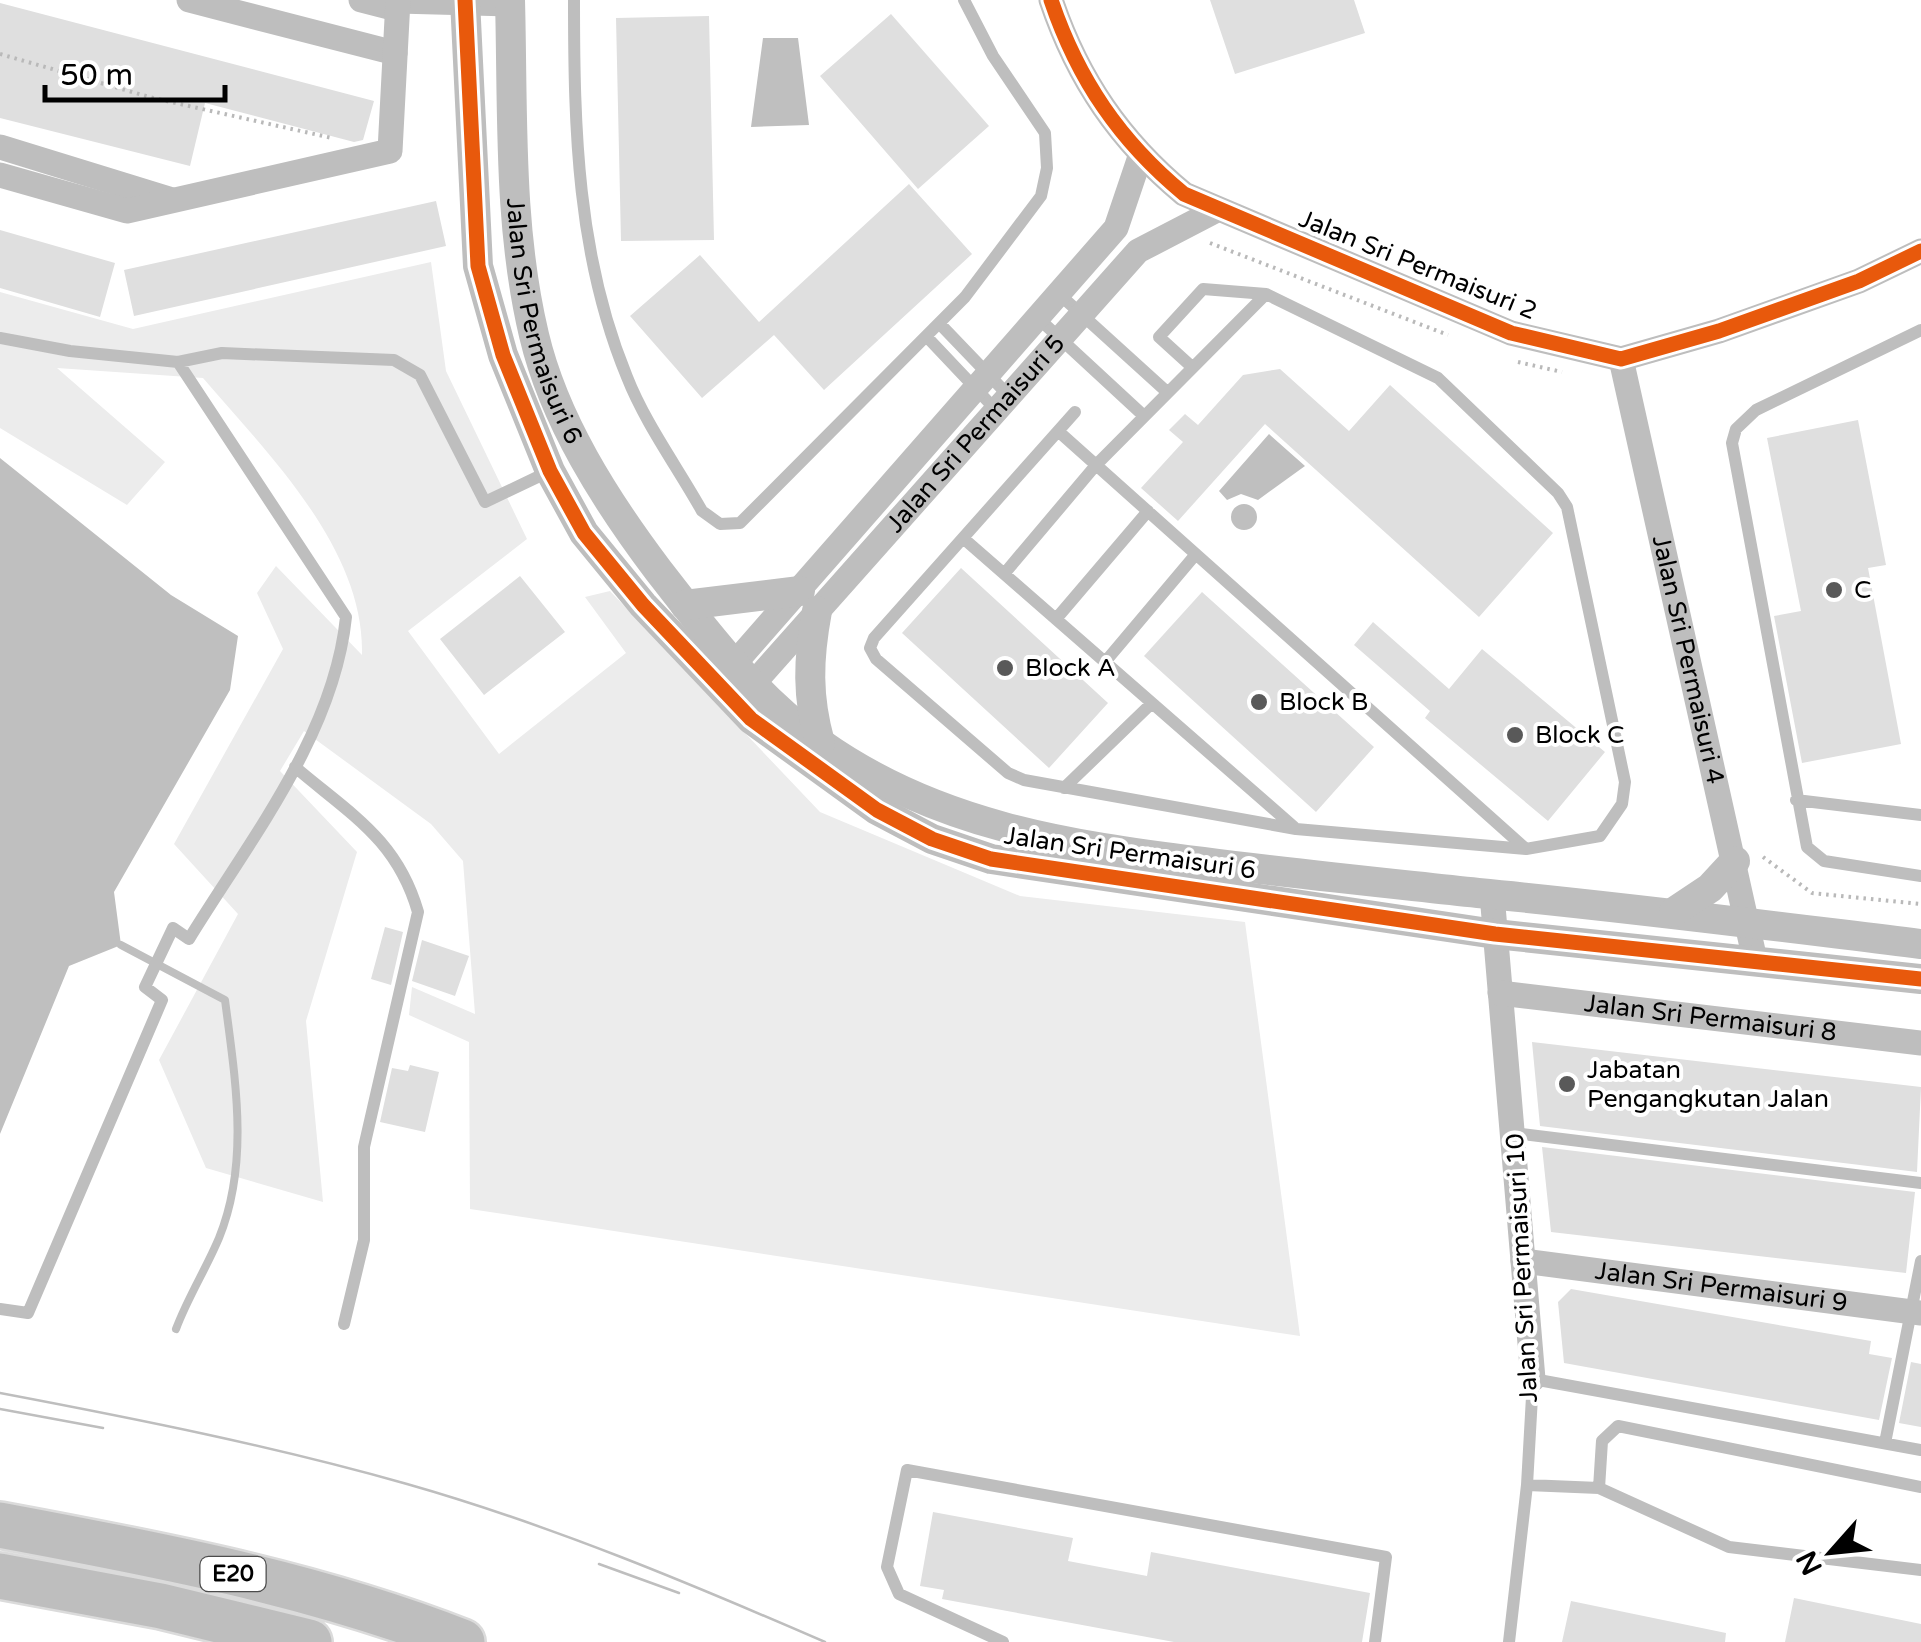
<svg xmlns="http://www.w3.org/2000/svg" width="1921" height="1642" viewBox="0 0 1921 1642" font-family="'Varela Round',sans-serif">
	<style>
		.green { fill: #ececec }
		.water { fill: #bfbfbf }
		.lines { fill: none; stroke-linecap: round; stroke-linejoin: round }
		.stream { stroke: #bfbfbf; stroke-width: 8 }
		.building { fill: #dfdfdf }
		.motorway-casing { stroke: #dbdbdb; stroke-width: 50 }
		.path { stroke: #b9b9b9; stroke-width: 4; stroke-dasharray: 2.5 5; stroke-linecap: butt }
		.service { stroke: #bebebe; stroke-width: 12 }
		.minor { stroke: #bebebe; stroke-width: 25 }
		.tertiary { stroke: #bebebe; stroke-width: 30 }
		.motorway { stroke: #bebebe; stroke-width: 45 }
		.tram { stroke: #bebebe; stroke-width: 2.5 }
		.cycleway-casing { stroke: #fff; stroke-width: 21 }
		.cycleway { stroke: #e8590c; stroke-width: 15 }
		.poi-dot { fill: #595959; stroke: #fff; stroke-width: 4 }
		.labels { text-anchor: middle; dominant-baseline: central; stroke-width: 8; stroke-linejoin: round; paint-order: stroke }
		.shield { fill: #fff; stroke: #4c4c4c; stroke-width: 2.5 }
		.shield-label { font-size: 22px; font-weight: bold; fill: #000 }
		.street-label { font-size: 25px; fill: #000; stroke: #fff }
		.poi-label { font-size: 25px; fill: #000; stroke: #fff; text-anchor: start }
	</style>
	<rect width="100%" height="100%" fill="#fff"/>
	<path class="green" d="M431,262L446,371L527,539L408,631L499,754L626,653L585,597L610,591L820,812L1020,896L1245,922L1300,1336L470,1209L469,1042L409,1015L412,987L475,1014L463,861L431,824L304,731L280,771L357,852L306,1021L323,1202L206,1168L159,1060L238,914L174,844L283,649L257,593L276,566L362,655C365,549 268,454 203,378L57,368L165,462L127,505L0,428V292L133,329Z"/>
	<path class="water" d="M763,38H798L809,125L751,127Z
		M1269,434L1305,466L1258,500L1241,494L1227,500L1219,491Z
		M0,458L171,595L238,636L230,690L114,892L121,945L69,966L0,1134Z
		M1231 517a13 13 0 1 1 26 0a13 13 0 1 1-26 0Z"/>
	<g class="lines">
		<path class="stream" d="M121,945L225,1000C235,1078 250,1162 219,1238C206,1269 188,1297 176,1329"/>
	</g>
	<path class="building" d="M1210,0H1354L1365,33L1235,74Z
		M0,3L374,101L363,140L354,142L205,103L190,166L0,118Z
		M891,14L989,126L918,189L820,76Z
		M709,16L714,240L621,241L616,18Z
		M909,184L972,254L824,390L774,335L702,398L630,316L700,255L759,322Z
		M436,201L446,246L134,316L124,270Z
		M0,230L115,263L100,317L0,288Z
		M1280,369L1349,431L1390,385L1553,533L1479,617L1265,424L1178,521L1141,488L1183,442L1169,430L1185,414L1198,425L1243,375Z
		M1858,420L1886,565L1868,568L1901,744L1802,763L1774,616L1801,611L1767,438Z
		M961,568L1108,703L1049,768L902,633Z
		M520,576L565,632L484,695L440,639Z
		M1202,592L1374,747L1316,812L1144,656Z
		M1373,622L1449,689L1482,649L1605,752L1548,821L1425,718L1430,711L1354,645Z
		M385,927L403,932L391,985L371,979Z
		M422,940L469,956L455,996L412,981Z
		M1532,1042L1921,1087L1917,1172L1540,1126Z
		M410,1065L439,1072L425,1132L380,1122L392,1068L408,1071Z
		M1542,1147L1915,1192L1906,1273L1551,1232Z
		M1571,1289L1871,1341L1869,1354L1892,1358L1879,1420L1564,1363L1558,1302Z
		M1911,1362L1921,1364V1427L1899,1423Z
		M933,1512L1073,1538L1068,1561L1147,1576L1151,1552L1370,1593L1362,1642H1174L942,1599L944,1590L920,1586Z
		M1794,1598L1921,1624V1642H1785Z
		M1571,1601L1726,1633L1725,1642H1562Z"/>
	<g class="lines">
		<g class="motorway-casing">
			<path id="motorway" d="M0,1525C156,1554 314,1584 462,1642
				M0,1576L161,1606L309,1642"/>
		</g>
		<path class="path" d="M0,54L153,98L332,138
			M1210,243L1448,335
			M1518,362L1562,372
			M1763,857L1812,893L1921,904"/>
		<path class="service" d="M574,0C574,129 577,256 627,377C645,423 678,468 702,511L720,524L740,523L965,297L1041,196L1047,168L1045,133L993,56L964,0
			M1059,294L1167,392
			M1038,318L1144,416
			M939,323L1009,396
			M1921,330L1756,410L1736,429L1732,443L1807,847L1824,861L1921,876
			M926,336L996,410
			M0,338L70,351L178,362L346,617C334,735 249,841 189,939L173,928L145,987L162,1000L28,1313L0,1309
			M178,362L222,353L394,360L420,375L485,502L548,472
			M1075,412L874,638L870,648L876,659L1008,773L1024,780L1296,829L1526,849L1600,836L1622,804L1625,782L1567,507L1558,493L1438,378L1266,294L1203,289L1159,337L1192,367
			M1058,431L1526,849
			M963,538L1294,827
			M1004,574L1096,465L1266,294
			M1056,619L1148,511
			M1105,662L1196,554
			M295,767C350,814 397,839 418,912L364,1147V1240L344,1324
			M1064,788L1152,703
			M1796,800L1921,815
			M1514,1133L1921,1183
			M1885,1443L1921,1261
			M1527,1485L1599,1488L1729,1547L1921,1570
			M1599,1488L1602,1441L1618,1426L1921,1487
			M1003,1642L899,1594L887,1567L907,1470L1386,1557L1375,1642
			M1509,1642L1527,1485L1533,1379L1921,1450"/>
		<g class="minor">
			<path d="M189,0L395,53"/>
			<path d="M361,0L396,9"/>
			<path d="M1051,0C1078,80 1120,141 1184,194L1511,333L1621,359L1719,331L1859,281L1921,251"/>
			<path d="M398,1L510,4"/>
			<path d="M0,147L172,200"/>
			<path d="M0,175L127,211L390,151L398,0"/>
			<path id="s1" d="M1621,359L1755,960"/>
			<path d="M734,664L1116,228L1140,157"/>
			<path id="s2" d="M753,684L1138,251L1217,210"/>
			<path d="M1492,894L1533,1379"/>
			<path id="s3" d="M1500,993L1921,1043"/>
			<path id="s4" d="M1523,1261L1921,1313"/>
		</g>
		<g class="tertiary">
			<path d="M465,0L478,266L503,355L550,471L584,533L643,605L751,719L877,810L932,839L991,859L1495,934L1921,979"/>
			<path id="s5" d="M510,0C513,112 508,226 534,335C554,420 606,501 658,570C706,632 755,697 820,743C935,825 1067,845 1203,862C1295,874 1386,883 1478,893C1626,907 1773,926 1921,944"/>
			<path d="M685,605L800,591"/>
			<path d="M817,611C808,659 807,697 820,743"/>
			<path d="M1674,912L1710,888L1735,861"/>
		</g>
		<use href="#motorway" class="motorway"/>
		<path class="tram" d="M0,1393C137,1419 273,1446 407,1484C551,1525 689,1583 825,1642
			M0,1409L103,1428
			M599,1564L679,1593"/>
		<g class="cycleway-casing">
			<path id="cycleway" d="M465,0L478,266L503,355L550,471L584,533L643,605L751,719L877,810L932,839L991,859L1495,934L1921,979
				M1051,0C1078,80 1120,141 1184,194L1511,333L1621,359L1719,331L1859,281L1921,251"/>
		</g>
		<use href="#cycleway" class="cycleway"/>
	</g>
	<g class="poi-dot">
		<circle cx="1834" cy="590" r="10"/>
		<circle cx="1005" cy="668" r="10"/>
		<circle cx="1259" cy="702" r="10"/>
		<circle cx="1515" cy="735" r="10"/>
		<circle cx="1567" cy="1084" r="10"/>
	</g>
	<g class="labels">
		<rect class="shield" x="200.5" y="1557" width="65" height="34" rx="8"/>
		<g class="shield-label">
			<text x="233" y="1574">E20</text>
		</g>
		<g class="street-label">
			<text transform="translate(1418 265) rotate(22)">Jalan Sri Permaisuri 2</text>
			<text stroke="none"><textPath href="#s5" startOffset="325">Jalan Sri Permaisuri 6</textPath></text>
			<text stroke="none"><textPath href="#s2" startOffset="335">Jalan Sri Permaisuri 5</textPath></text>
			<text stroke="none"><textPath href="#s1" startOffset="308">Jalan Sri Permaisuri 4</textPath></text>
			<text transform="translate(1130 853) rotate(8)">Jalan Sri Permaisuri 6</text>
			<text stroke="none"><textPath href="#s3" startOffset="212">Jalan Sri Permaisuri 8</textPath></text>
			<text transform="translate(1522 1268) rotate(-93)">Jalan Sri Permaisuri 10</text>
			<text stroke="none"><textPath href="#s4" startOffset="200">Jalan Sri Permaisuri 9</textPath></text>
		</g>
		<g class="poi-label">
			<text x="1854" y="590">C</text>
			<text x="1025" y="668">Block A</text>
			<text x="1279" y="702">Block B</text>
			<text x="1535" y="735">Block C</text>
			<text x="1587" y="1070">Jabatan<tspan x="1587" dy="29">Pengangkutan Jalan</tspan></text>
		</g>
	</g>
	<g transform="translate(1831 1552) rotate(243)" stroke="#ffffff" stroke-width="8" paint-order="stroke">
	<path d="M0-8L18 38L0 25L-18 38Z" fill="#000000"/>
	<text y="-15" font-size="28" font-weight="bold" text-anchor="middle" fill="#000000">N</text>
	</g>
	<path d="M45 85v15h180v-15" fill="none" stroke="#000000" stroke-width="5"/>
	<text x="60" y="85" font-size="30" fill="#000000" stroke="#ffffff" stroke-width="8" paint-order="stroke">50 m</text>
</svg>
